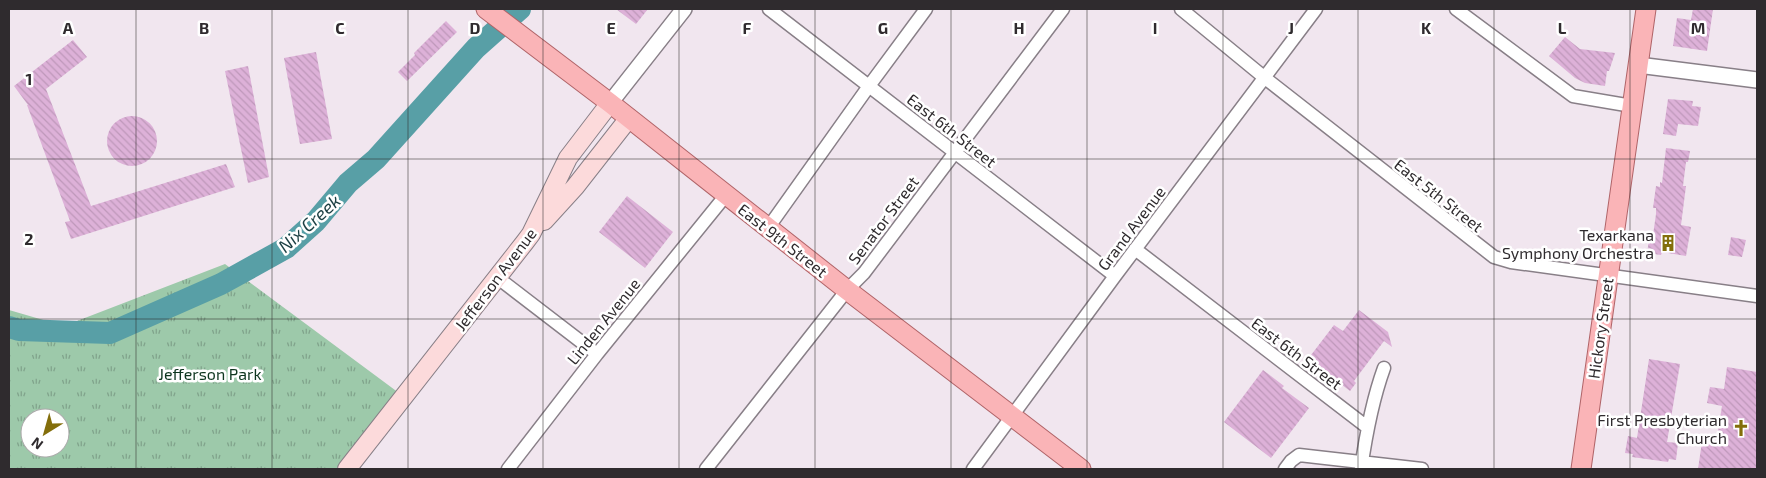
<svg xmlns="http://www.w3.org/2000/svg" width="1766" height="478" viewBox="0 0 1766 478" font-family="'Exo 2',sans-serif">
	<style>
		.park { fill: url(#park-tufts); fill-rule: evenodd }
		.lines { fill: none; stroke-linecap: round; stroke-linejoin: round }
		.river { stroke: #589fa6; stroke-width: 22 }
		.building { fill: url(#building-back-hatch) }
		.minor-casing { stroke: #887f87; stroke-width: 15 }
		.tertiary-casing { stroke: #887f87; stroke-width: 18 }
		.secondary-casing { stroke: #887f87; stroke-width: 20 }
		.primary-casing { stroke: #b06468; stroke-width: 21 }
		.minor { stroke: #fff; stroke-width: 12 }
		.tertiary { stroke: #fff; stroke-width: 15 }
		.secondary { stroke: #fcdadb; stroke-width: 18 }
		.primary { stroke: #fab4b7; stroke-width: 19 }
		.grid { fill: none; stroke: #2f2b2e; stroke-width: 1; stroke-opacity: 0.55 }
		.labels { text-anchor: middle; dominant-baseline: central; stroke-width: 5; stroke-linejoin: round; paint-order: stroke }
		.street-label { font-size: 16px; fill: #2f2b2e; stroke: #fff }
		.poi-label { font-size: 16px; fill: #2f2b2e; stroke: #fff; text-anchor: end }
		.park-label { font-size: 16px; fill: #0e361f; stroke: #fff }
		.water-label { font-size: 18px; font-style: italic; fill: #1c3f43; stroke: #fff }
		.grid-label { font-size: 16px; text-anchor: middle; font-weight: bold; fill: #2f2b2e; stroke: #fff; stroke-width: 5; stroke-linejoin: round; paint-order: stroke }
	</style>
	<defs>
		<pattern id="park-tufts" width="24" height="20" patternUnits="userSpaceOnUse" patternTransform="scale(1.25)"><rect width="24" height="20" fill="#9dc9aa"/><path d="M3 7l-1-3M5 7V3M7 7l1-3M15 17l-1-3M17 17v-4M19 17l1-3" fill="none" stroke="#80a38b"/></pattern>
		<pattern id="building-back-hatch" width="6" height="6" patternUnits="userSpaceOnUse" patternTransform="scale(1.25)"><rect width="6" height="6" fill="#ddb1d8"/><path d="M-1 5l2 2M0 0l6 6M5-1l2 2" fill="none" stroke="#be98ba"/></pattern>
	</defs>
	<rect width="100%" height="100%" fill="#f1e6ef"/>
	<path class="park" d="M225,264L399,393L336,469H9V310L64,326ZM30,418H60V448H30Z"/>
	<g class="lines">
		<path class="river" d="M9,327L19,330L110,333L221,284L286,248L316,221L348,183L376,159L476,48L520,9"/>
	</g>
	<path class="building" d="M616,9H648L636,24Z
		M1693,9H1713L1707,51L1673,46L1677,18L1691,20Z
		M446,21L457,32L407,81L398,72L415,55L414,53Z
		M1565,37L1580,49L1615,53L1609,71H1607L1605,86L1585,83L1575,78L1549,56Z
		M73,40L87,57L46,89L91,206L226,164L235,187L71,239L65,222L70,221L27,105H28L14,86Z
		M316,52L332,139L300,144L284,58Z
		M248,66L269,177L248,183L225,71Z
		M1668,99L1693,101L1692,106L1701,107L1698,126L1678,124L1676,136L1663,134Z
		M107 141a25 25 0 1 1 50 0a25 25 0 1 1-50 0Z
		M1666,148L1690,151L1688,162H1686L1683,186H1686L1681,225L1691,227L1686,256L1662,252L1661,255L1647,253L1650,234L1653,235L1656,214V208H1653L1656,186L1660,187V182L1662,183Z
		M627,196L673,232L645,268L599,232Z
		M1731,237L1746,240L1742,257L1728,255Z
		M1359,310L1388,332L1392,347L1384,341L1354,381L1356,383L1350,391L1308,359L1334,325L1343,331Z
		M1649,359L1680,364L1667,442L1678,443L1676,460L1669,459L1668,462L1632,457L1633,454L1625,453L1628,436L1637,438Z
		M1727,367L1757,372V469H1698L1703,435L1717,437L1722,406L1707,403L1710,387L1724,389Z
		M1263,370L1284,386L1282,388L1309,408L1271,458L1224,422Z"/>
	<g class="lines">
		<g class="minor-casing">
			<path id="minor" d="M769,9L1115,276
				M1181,9L1265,78L1494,257L1511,262L1757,296
				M1456,9L1573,96L1632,106
				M768,228L869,86L926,9
				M1135,249L1367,427
				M498,278L597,354
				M508,469L597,354L726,195
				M706,469L847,290L864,273L1063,9
				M973,469L1115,276L1316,9
				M1285,469L1291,461L1299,455L1422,469
				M1361,469C1366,434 1372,401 1384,368"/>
		</g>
		<g class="tertiary-casing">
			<path id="tertiary" d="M1638,65L1757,80
				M610,103L684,9"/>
		</g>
		<g class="secondary-casing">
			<path id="secondary" d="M544,221L575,187L629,118
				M347,469L525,242L531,234L568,158L610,103"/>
		</g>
		<g class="primary-casing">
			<path id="primary" d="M486,9L610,103L847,290L1081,469
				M1581,469L1646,9"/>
		</g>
		<use href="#minor" class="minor"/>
		<use href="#tertiary" class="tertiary"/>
		<use href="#secondary" class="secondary"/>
		<use href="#primary" class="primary"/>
	</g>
	<path class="grid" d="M136,9V469M272,9V469M408,9V469M543,9V469M679,9V469M815,9V469M951,9V469M1087,9V469M1223,9V469M1358,9V469M1494,9V469M1630,9V469M9,159H1757M9,319H1757"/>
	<defs>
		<g id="building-bare" transform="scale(1.35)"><path d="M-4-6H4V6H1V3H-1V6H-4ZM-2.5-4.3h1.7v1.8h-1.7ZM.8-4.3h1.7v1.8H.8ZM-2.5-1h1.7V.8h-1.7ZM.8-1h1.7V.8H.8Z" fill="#836e0b" stroke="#fff" stroke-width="2.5" paint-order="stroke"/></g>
		<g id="church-bare" transform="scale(1.35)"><path d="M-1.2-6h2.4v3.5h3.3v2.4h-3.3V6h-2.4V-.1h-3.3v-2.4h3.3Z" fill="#836e0b" stroke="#fff" stroke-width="2.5" paint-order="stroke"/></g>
	</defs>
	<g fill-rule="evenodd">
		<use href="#building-bare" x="1668" y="243"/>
		<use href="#church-bare" x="1741" y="428"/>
	</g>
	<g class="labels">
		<g class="street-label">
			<text transform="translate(952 130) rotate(38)">East 6th Street</text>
			<text transform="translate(1439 195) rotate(38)">East 5th Street</text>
			<text transform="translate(883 220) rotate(-53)">Senator Street</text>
			<text transform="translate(1131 228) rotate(-53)">Grand Avenue</text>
			<text transform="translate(783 240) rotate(38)">East 9th Street</text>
			<text transform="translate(495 279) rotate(-53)">Jefferson Avenue</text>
			<text transform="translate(603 321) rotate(-51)">Linden Avenue</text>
			<text transform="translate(1600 328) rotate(-82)">Hickory Street</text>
			<text transform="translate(1297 353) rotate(37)">East 6th Street</text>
		</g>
		<g class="poi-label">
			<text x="1654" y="234">Texarkana<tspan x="1654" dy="18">Symphony Orchestra</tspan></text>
			<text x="1727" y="419">First Presbyterian<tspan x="1727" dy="18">Church</tspan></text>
		</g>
		<g class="park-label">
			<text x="210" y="373">Jefferson Park</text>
		</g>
		<g class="water-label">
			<text transform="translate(309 223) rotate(-42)">Nix Creek</text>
		</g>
	</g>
	<g class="grid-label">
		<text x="68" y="34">A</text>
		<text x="204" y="34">B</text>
		<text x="340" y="34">C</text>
		<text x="475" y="34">D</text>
		<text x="611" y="34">E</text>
		<text x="747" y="34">F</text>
		<text x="883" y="34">G</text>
		<text x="1019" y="34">H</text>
		<text x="1155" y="34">I</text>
		<text x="1291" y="34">J</text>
		<text x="1426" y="34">K</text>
		<text x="1562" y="34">L</text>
		<text x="1698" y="34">M</text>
		<text x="29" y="85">1</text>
		<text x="29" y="245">2</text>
	</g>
	<rect width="1766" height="478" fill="none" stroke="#2f2b2e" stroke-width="20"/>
	<g transform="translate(45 433) rotate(217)"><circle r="24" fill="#ffffff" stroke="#acaaab"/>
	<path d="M0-4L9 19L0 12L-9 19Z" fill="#836e0b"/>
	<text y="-8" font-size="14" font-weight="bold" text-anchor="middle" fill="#2f2b2e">N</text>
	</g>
</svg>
